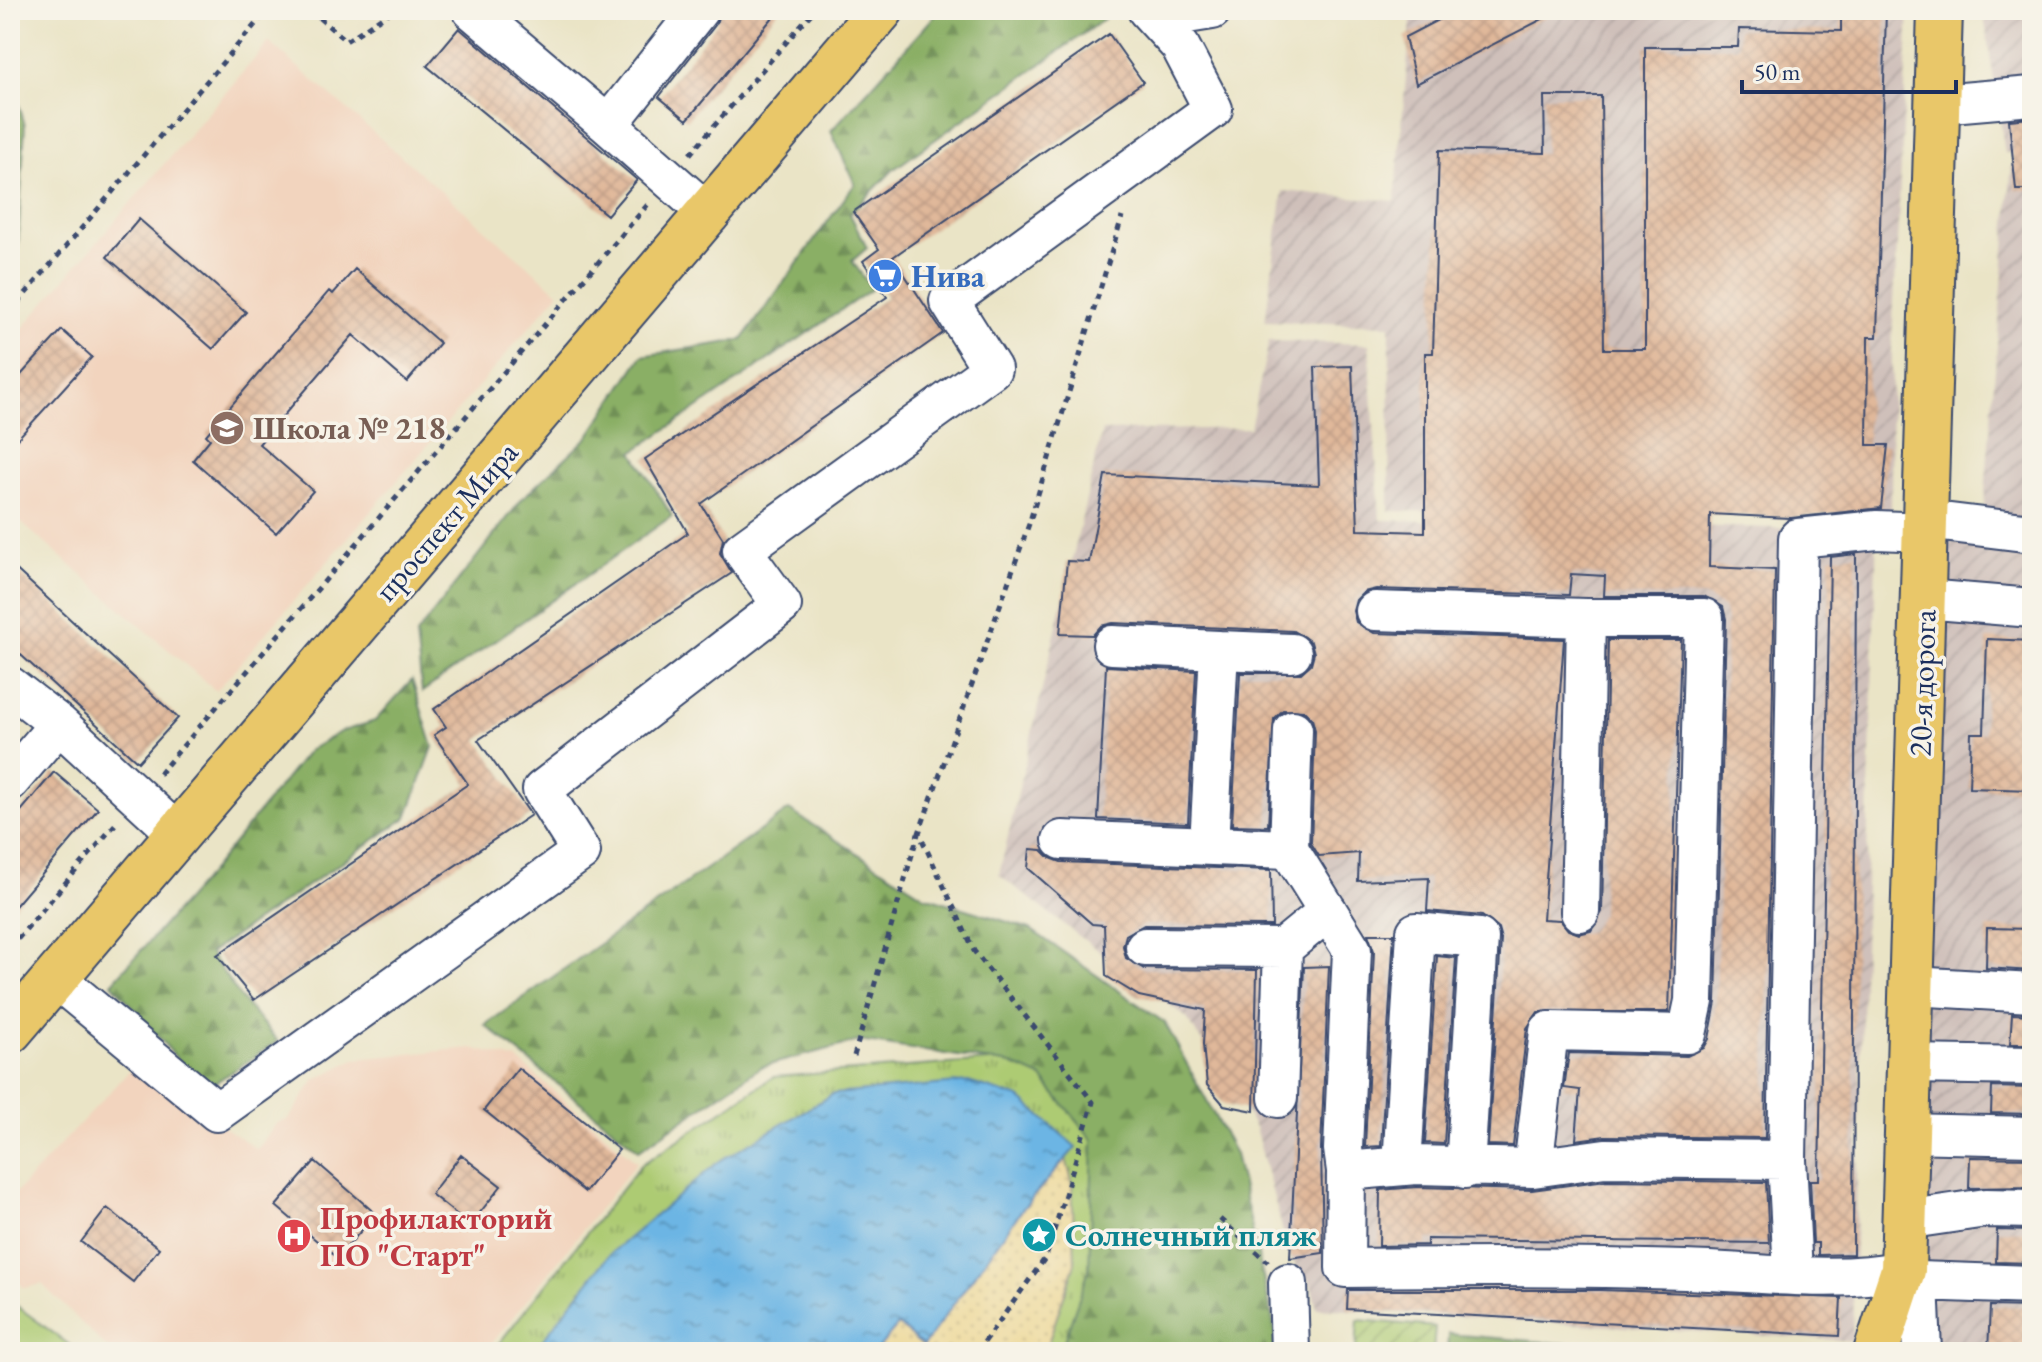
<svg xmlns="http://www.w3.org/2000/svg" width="2042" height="1362" viewBox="0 0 2042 1362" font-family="'EB Garamond',serif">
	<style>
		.built { fill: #f2d4be }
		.industrial { fill: url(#industrial-furrows) }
		.grass { fill: url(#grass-tufts); stroke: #647d68; stroke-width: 2 }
		.forest { fill: url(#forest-firs); stroke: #526f62; stroke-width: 2 }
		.sand { fill: url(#sand-dots); stroke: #84847e; stroke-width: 2 }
		.garden { fill: url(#garden-furrows); stroke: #647d68; stroke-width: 2 }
		.water { fill: url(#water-ripples); stroke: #4472a1; stroke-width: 2 }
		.building { fill: url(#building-cross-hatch) }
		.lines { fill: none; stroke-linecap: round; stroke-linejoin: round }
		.minor-casing { stroke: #3a4a6e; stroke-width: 42 }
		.major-casing { stroke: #3a4a6e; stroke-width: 48 }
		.path { stroke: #3a4a6e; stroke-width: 5; stroke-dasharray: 6 6; stroke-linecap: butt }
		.minor { stroke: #fff; stroke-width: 38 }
		.major { stroke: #e9c769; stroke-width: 44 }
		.labels { text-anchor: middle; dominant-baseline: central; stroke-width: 7; stroke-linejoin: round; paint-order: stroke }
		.shop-label { font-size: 32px; font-weight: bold; fill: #366cbe; stroke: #f7f3e8; text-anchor: start }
		.education-label { font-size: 32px; font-weight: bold; fill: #785e54; stroke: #f7f3e8; text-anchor: start }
		.street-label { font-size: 32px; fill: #1b2f5e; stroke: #f7f3e8 }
		.health-label { font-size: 32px; font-weight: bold; fill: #be3a42; stroke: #f7f3e8; text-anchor: start }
		.culture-label { font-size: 32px; font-weight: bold; fill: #0d838f; stroke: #f7f3e8; text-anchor: start }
	</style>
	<defs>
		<pattern id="industrial-furrows" width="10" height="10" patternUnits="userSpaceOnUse" patternTransform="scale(2)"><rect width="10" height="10" fill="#cfc0ba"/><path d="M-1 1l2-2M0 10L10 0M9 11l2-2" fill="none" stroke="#b1a5a2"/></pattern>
		<pattern id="grass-tufts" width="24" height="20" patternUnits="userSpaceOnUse" patternTransform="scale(2)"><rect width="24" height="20" fill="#adcb73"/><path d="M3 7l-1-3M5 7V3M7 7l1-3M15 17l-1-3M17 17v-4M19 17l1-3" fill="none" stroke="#8ca562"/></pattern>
		<pattern id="forest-firs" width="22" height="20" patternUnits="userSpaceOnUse" patternTransform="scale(2)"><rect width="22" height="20" fill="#8aaf65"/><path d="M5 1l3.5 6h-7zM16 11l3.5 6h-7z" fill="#708f56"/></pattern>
		<pattern id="sand-dots" width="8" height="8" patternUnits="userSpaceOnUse" patternTransform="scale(2)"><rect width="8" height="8" fill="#eeda9e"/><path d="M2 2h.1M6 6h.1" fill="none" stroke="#ccbb8a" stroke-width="1.8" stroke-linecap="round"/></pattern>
		<pattern id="garden-furrows" width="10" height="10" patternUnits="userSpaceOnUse" patternTransform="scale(2)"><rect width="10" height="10" fill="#adcb73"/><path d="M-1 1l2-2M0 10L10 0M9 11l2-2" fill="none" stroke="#8ca562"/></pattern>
		<pattern id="water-ripples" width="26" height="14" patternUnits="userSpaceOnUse" patternTransform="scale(2)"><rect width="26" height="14" fill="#6cb5e4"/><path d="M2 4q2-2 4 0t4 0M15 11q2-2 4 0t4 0" fill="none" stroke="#5894bc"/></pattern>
		<pattern id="building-cross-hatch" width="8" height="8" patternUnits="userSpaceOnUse" patternTransform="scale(2)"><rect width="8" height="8" fill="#e0b89a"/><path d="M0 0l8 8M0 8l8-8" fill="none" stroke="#c09e87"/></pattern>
	</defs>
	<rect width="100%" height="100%" fill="#f7f3e8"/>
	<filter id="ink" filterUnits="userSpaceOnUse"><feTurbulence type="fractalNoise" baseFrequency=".0125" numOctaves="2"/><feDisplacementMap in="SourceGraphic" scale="16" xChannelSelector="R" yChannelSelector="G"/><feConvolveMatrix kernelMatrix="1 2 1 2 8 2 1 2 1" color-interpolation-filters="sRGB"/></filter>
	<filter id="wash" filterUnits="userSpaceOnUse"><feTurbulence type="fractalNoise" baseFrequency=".006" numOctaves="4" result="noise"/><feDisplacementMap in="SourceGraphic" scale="32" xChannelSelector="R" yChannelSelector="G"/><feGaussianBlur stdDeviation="1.8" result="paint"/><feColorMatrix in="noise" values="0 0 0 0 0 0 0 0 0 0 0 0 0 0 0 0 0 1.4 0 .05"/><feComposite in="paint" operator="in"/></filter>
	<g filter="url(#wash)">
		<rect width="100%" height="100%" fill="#eae4c6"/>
		<path class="built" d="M269,42L559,293L216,691L10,513V343Z
			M472,1048L518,1060L637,1162L485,1352H111L42,1284L24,1288L10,1273V1199L133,1067L257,1149L277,1123L288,1120L315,1080L355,1059Z"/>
		<path class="industrial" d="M1412,10H1909L1892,341L1891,515L1389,511L1390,325L1265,321L1283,191L1395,201Z
			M1983,10H2032V151L2005,153Z
			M2032,162V522L1983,516L2012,163Z
			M1269,341L1369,344L1380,520L1877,530L1852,1341L1317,1308L1311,1284L1290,1258L1255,1127L1187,1018L999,875L1102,431L1250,428Z
			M1942,541L2032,546V1352H1908Z"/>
		<path class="grass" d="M1126,1051L1267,1352H492L641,1165L773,1077Z
			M10,1301L79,1352H10Z"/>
		<path class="forest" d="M940,10H1099L1104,19L894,169L850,214L867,248L852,261L872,289L633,452L672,516L422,692L416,635L523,498L588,437L642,356L742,340L855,184L831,131Z
			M10,75L25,125L17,262L10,269Z
			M412,680L433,747L407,817L210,953L242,1000L278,1041L204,1090L112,983L209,874L308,751L340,732L375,721Z
			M789,810L925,896L1030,929L1165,1023L1235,1154L1280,1352H1060L1089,1269L1093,1140L1041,1077L1011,1064L859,1041L761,1067L639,1150L485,1025Z
			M1448,1334L1667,1352H1447Z"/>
		<path class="sand" d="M1066,1159L1072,1181L1075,1263L1045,1352H875L898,1325L923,1346L1024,1207Z"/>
		<path class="garden" d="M1358,1320L1435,1327L1433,1352H1356Z"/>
		<path class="water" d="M968,1082L1020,1098L1076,1147L1024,1207L923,1346L898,1325L875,1352H544L537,1347L610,1254L718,1162L833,1094Z"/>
		<g id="blocks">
			<path class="building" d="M720,10H779L687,120L659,97L716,24Z
				M1457,10H1560L1416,84L1405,37Z
				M1841,10H1886L1877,337H1868L1867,445H1888L1881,508L1791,518L1710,514L1709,567L1775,570L1765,1138L1605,1136L1576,1140L1580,1090L1564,1088L1569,1053L1687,1056L1704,1048L1709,1039L1716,1002L1726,619L1723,607L1704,596H1604L1605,576L1571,574L1569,595L1376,589L1364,592L1356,600L1353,611L1356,622L1374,633L1564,639L1543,919L1560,920L1568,930L1579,934L1591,931L1602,912L1608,640H1681L1669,1012H1538L1527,1028L1513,1146L1488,1145L1501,939L1498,928L1482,916L1427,911L1429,878L1358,881L1359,853L1319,856L1311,843L1315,730L1312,719L1304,711L1283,710L1274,719L1268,826L1232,825L1240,673H1301L1311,664L1314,653L1311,642L1293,631L1113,623L1101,626L1093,635L1060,634L1067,561L1089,562L1105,475L1319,485L1315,367L1352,366L1358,530L1425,532V353H1433L1439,150L1545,153L1544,96H1601L1604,349H1645V47H1738L1739,29L1841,31Z
				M459,28L637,180L607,215L427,66Z
				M1109,34L1143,82L893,257L943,333L701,504L723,539L720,553L732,573L478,740L531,815L254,1000L217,955L468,784L434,735L446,727L434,709L688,533L645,459L887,297L863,261L879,249L853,212Z
				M2032,118V190H2016L2009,120Z
				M139,219L246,312L213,349L107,257Z
				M355,269L440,343L407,382L353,335L259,444L313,491L276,533L193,460L210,439L206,435L329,291L333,294Z
				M62,330L92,357L10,447V387Z
				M1856,554L1853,1254L1818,1255V1243H1813L1810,1180H1819L1830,557Z
				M10,564L178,718L138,762L10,645Z
				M1987,639L2032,641V790L1969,788L1971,733H1984Z
				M1106,666L1196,671L1188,823L1098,819Z
				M54,772L98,809L10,912V824Z
				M1030,849L1042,850L1050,858L1061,862L1271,870L1272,926L1144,925L1126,935L1123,946L1126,958L1144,969L1257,970L1254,1111L1224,1105L1207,1085L1203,1044L1205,1010L1139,996L1106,976L1104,925L1092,924L1028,868Z
				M1987,928L2032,929V971L1986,968Z
				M1368,934H1394L1381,1146L1365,1147L1374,951Z
				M1437,956L1456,958L1444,1144L1425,1143Z
				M1329,966L1321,1148L1323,1253L1290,1258L1304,967Z
				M2012,1014L2032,1015V1044H2010Z
				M518,1068L619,1150L585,1192L484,1110Z
				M1992,1087L2032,1088V1114L1991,1113Z
				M461,1155L501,1186L470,1225L431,1194Z
				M1970,1157L2032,1158V1187L1969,1188Z
				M315,1161L376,1214L337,1258L276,1206Z
				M1606,1180L1766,1182L1769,1243L1427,1239V1245L1379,1246L1380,1190L1417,1187L1532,1190Z
				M107,1208L159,1248L133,1282L81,1242Z
				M1997,1230L2032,1231V1263L1996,1262Z
				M1348,1290H1600L1841,1298L1839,1336L1347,1309Z
				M1990,1306L2032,1307V1352H1988Z"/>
		</g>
	</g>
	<g filter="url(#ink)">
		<use href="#blocks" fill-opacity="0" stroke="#3a4a6e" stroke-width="2"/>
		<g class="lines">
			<g class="minor-casing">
				<path id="minor" d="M472,10L608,125L699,10
					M1156,19L1212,10
					M1939,104L2032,96
					M608,125L710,215
					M1926,520L2032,533
					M1924,599L2032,608
					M1375,611L1586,618
					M1112,645L1219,650L1209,846
					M1219,650L1292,653
					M10,686L59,724L177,833
					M10,781L59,724
					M1062,840L1289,849L1352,950L1343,1149L1346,1171
					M1289,849L1293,730
					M1145,947L1283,948
					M55,978L217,1112L581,852L542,790L782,605L742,550L992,369L949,301L1213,109L1180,46L1147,10
					M1912,986L2032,993
					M1908,1064L2032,1066
					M1278,1098L1283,948L1328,911
					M1905,1133L2032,1136
					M1787,1160L1798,538L1877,530L1926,532
					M1402,1166L1416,932L1479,938L1465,1169
					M1533,1168L1549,1031L1687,1034L1694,1001L1704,618H1586L1580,912
					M1904,1220L1986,1208L2032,1209
					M1793,1273L1787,1160L1605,1158L1533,1168L1416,1165L1346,1171L1345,1268C1458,1267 1572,1266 1685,1270C1756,1272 1835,1284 1903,1270
					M1902,1281H1919L1922,1352
					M1919,1281L2032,1285
					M1288,1283L1290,1352"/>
			</g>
			<g class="major-casing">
				<path id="major" d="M10,1031L881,10
					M1876,1352L1903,1270L1940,10"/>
			</g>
			<path class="path" d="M310,10L346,41L393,10
				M690,154L814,10
				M10,312L265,13L261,10
				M159,774L650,202
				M10,948L118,821
				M854,1056L918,834
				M1220,1219L1268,1262
				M977,1352L1046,1257L1093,1102L974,951L919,833L1029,524L1122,217"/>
			<use href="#minor" class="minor"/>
			<use href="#major" class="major"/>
		</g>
	</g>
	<defs>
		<g id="supermarket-disc" transform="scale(1.8)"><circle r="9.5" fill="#3f7fe0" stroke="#f7f3e8"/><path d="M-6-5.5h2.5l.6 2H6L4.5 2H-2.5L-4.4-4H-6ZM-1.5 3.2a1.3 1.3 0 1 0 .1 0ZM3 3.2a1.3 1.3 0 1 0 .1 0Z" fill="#fff"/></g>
		<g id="school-disc" transform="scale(1.8)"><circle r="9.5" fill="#8d6e63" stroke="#f7f3e8"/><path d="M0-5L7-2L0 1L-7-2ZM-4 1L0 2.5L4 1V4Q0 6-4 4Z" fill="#fff"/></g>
		<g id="sight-disc" transform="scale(1.8)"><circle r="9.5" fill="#0f9aa8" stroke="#f7f3e8"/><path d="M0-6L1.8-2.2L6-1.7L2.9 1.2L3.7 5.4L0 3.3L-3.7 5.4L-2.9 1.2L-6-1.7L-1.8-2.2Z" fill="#fff"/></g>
		<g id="hospital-disc" transform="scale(1.8)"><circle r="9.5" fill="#e0444e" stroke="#f7f3e8"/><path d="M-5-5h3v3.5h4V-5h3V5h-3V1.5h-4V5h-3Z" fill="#fff"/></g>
	</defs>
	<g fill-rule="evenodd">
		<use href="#supermarket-disc" x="885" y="276"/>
		<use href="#school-disc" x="227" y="428"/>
		<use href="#sight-disc" x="1039" y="1235"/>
		<use href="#hospital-disc" x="294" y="1236"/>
	</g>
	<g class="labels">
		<g class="shop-label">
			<text x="911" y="276">Нива</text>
		</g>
		<g class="education-label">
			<text x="253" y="428">Школа № 218</text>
		</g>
		<g class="street-label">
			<text transform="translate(446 521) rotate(-49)">проспект Мира</text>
			<text transform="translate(1922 683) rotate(-88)">20-я дорога</text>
		</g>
		<g class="health-label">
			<text x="320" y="1218">Профилакторий<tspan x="320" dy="37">ПО "Старт"</tspan></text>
		</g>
		<g class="culture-label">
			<text x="1065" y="1235">Солнечный пляж</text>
		</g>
	</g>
	<rect width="2042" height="1362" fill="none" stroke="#f7f3e8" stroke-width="40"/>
	<path d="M1742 80v12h214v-12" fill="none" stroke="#1b2f5e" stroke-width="4"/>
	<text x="1754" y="80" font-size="24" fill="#1b2f5e" stroke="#f7f3e8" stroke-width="6" paint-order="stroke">50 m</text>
</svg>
